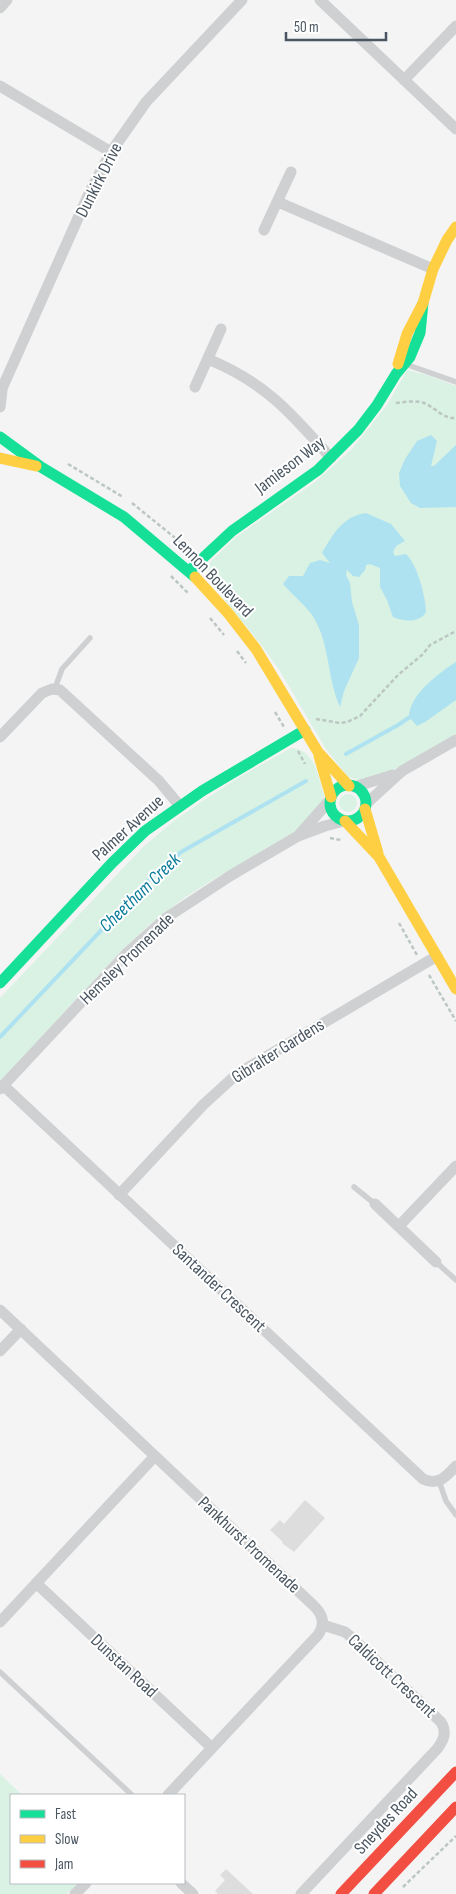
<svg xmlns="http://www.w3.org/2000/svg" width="456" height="1894" viewBox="0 0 456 1894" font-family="'Sofia Sans Condensed',sans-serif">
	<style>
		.green { fill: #d9f2e3 }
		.water { fill: #aee2f0 }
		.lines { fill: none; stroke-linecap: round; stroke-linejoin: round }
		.stream { stroke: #aee2f0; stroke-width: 4 }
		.building { fill: #ddddde }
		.path { stroke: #bcc7c4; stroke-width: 2.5; stroke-dasharray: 4 2.5; stroke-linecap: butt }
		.lane { stroke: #ced0d2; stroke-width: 5.5 }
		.street { stroke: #ced0d2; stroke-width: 11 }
		.fast { stroke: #16e098; stroke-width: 11 }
		.slow { stroke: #ffcf43; stroke-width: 11 }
		.jam { stroke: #f24e42; stroke-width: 11 }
		.labels { text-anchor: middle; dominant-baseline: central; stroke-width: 4; stroke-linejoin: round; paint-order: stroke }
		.street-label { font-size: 18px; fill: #4a5661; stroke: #fff }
		.water-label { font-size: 19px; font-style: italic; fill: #0c7c9b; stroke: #fff }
	</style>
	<rect width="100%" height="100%" fill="#f4f4f4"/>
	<path class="green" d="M407,370L427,375L456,386V734L390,772L360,780L348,777L326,749L278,668L262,646L211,583L207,570L211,561L236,537L315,482L351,450L387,405Z
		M291,748C315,749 318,776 324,795L323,800L299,829L206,884L184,898L149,925L123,949L0,1081V998L144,846L175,820L204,800L243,775Z
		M339 803a9 9 0 1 1 18 0a9 9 0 1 1-18 0Z
		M0,1774L22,1795H11V1883H78L67,1894H0Z"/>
	<path class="water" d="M431,435L437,441L431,466H434L456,445V507L420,508L411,503L400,486L399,473L405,459L417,441Z
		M366,513L391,524L405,541L396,546L393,552L395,556L406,554C417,564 426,597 426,612C420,623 404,622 393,617L387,600L380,587V568L370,564L366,565L365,570L359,577L353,576L347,570L346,575L350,583L352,602L359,625V658L344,691L340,707C327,678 330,645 314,618C306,605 293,596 283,584L289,576H303L310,563L320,560L330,563L322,553C333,534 343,516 366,513Z
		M456,662V700L425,722L417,726L409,717C409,695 439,673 456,662Z"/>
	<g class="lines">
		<path class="stream" d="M346,754L398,725L413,715
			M0,1037L147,882L181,852L306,781"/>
	</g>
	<path class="building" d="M305,1500L325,1518L294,1552L282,1543L283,1542L270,1530L280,1520L284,1524Z
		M226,1869L253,1894H218L215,1891L225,1880L220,1875Z"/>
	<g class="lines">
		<path class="path" d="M396,403C405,402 416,400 424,403C436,408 443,419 456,418
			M68,464L123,497
			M132,503L190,550
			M171,576L188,593
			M210,618L224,635
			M237,651L246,663
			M275,712L284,727
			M316,719L340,723L347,722L360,716L398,675L423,654L430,645L456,631
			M298,751L305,764
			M330,838L341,840
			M399,923L417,955
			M429,975L456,1021
			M403,1887L456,1836"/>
		<path class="lane" d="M405,364L456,382
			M55,688L62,669L90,638
			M354,1187L375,1204
			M436,1262L456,1280
			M439,1481L446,1501L456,1515
			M0,1672L132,1795"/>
		<path class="street" d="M320,0L456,129
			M0,8L7,0
			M404,80L456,26
			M0,86L111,152
			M278,202L433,269
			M264,230L291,172
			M208,359C266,383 291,413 331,458
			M195,387L221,329
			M0,393L91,189L111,152L146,102L242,0
			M0,407L2,390
			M0,737L42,693L52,689L60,690L159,781L179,805
			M354,787L393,775
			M366,804L402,771L456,740
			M299,835L330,800
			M3,1085L423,1479C438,1486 446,1477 456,1466
			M0,1089L128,952L166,918L230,876L298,836L325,826L344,821
			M119,1195L203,1105L237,1074L437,956
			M375,1204L436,1262
			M399,1226L456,1166
			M0,1310L313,1605C323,1614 326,1624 318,1635L168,1795
			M0,1351L21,1329
			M36,1583L212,1748
			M0,1622L155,1456
			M181,1883L193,1894
			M75,1894L86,1883
			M301,1894L437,1749C444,1740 447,1732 441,1722L350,1636L345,1632L323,1625"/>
		<path class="fast" d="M0,437L41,467L124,517L195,577
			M189,571L232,531L318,470L358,430L377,405L396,374L410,357L420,333L423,303
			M330 803a18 18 0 1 1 36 0a18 18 0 1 1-36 0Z
			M0,983L112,863L145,831L202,791L305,730"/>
		<path class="slow" d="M398,364L407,334L423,303L433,269L447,240L456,227
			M0,458L36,466
			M195,577L228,613L256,649L318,752L349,786
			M319,756L331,797
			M365,809L378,853
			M345,821L379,857L456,989"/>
		<path class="jam" d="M341,1894L456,1772
			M374,1894L456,1807"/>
	</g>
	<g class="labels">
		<g class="street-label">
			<text transform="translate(99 180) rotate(-63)">Dunkirk Drive</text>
			<text transform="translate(290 465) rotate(-37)">Jamieson Way</text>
			<text transform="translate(213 576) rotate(46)">Lennon Boulevard</text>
			<text transform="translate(128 828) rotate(-42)">Palmer Avenue</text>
			<text transform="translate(127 959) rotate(-44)">Hemsley Promenade</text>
			<text transform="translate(278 1051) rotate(-32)">Gibralter Gardens</text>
			<text transform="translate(219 1288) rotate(43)">Santander Crescent</text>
			<text transform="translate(249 1545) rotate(43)">Pankhurst Promenade</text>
			<text transform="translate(124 1666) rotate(43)">Dunstan Road</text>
			<text transform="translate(392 1676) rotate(43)">Caldicott Crescent</text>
			<text transform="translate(386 1821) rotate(-47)">Sneydes Road</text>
		</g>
		<g class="water-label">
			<text transform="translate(140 893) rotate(-44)">Cheetham Creek</text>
		</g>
	</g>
	<rect x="10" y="1794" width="175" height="90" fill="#ffffff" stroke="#b7bbc0"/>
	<rect x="20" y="1810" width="25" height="8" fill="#16e098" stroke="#b7bbc0"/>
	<text x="55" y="1819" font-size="15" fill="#4a5661">Fast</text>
	<rect x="20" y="1835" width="25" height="8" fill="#ffcf43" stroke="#b7bbc0"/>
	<text x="55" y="1844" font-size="15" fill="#4a5661">Slow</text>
	<rect x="20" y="1860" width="25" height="8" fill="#f24e42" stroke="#b7bbc0"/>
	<text x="55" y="1869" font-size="15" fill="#4a5661">Jam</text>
	<path d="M286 32v8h100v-8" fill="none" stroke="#4a5661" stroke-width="2.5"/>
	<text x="294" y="32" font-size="15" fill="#4a5661" stroke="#ffffff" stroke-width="4" paint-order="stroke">50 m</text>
</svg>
